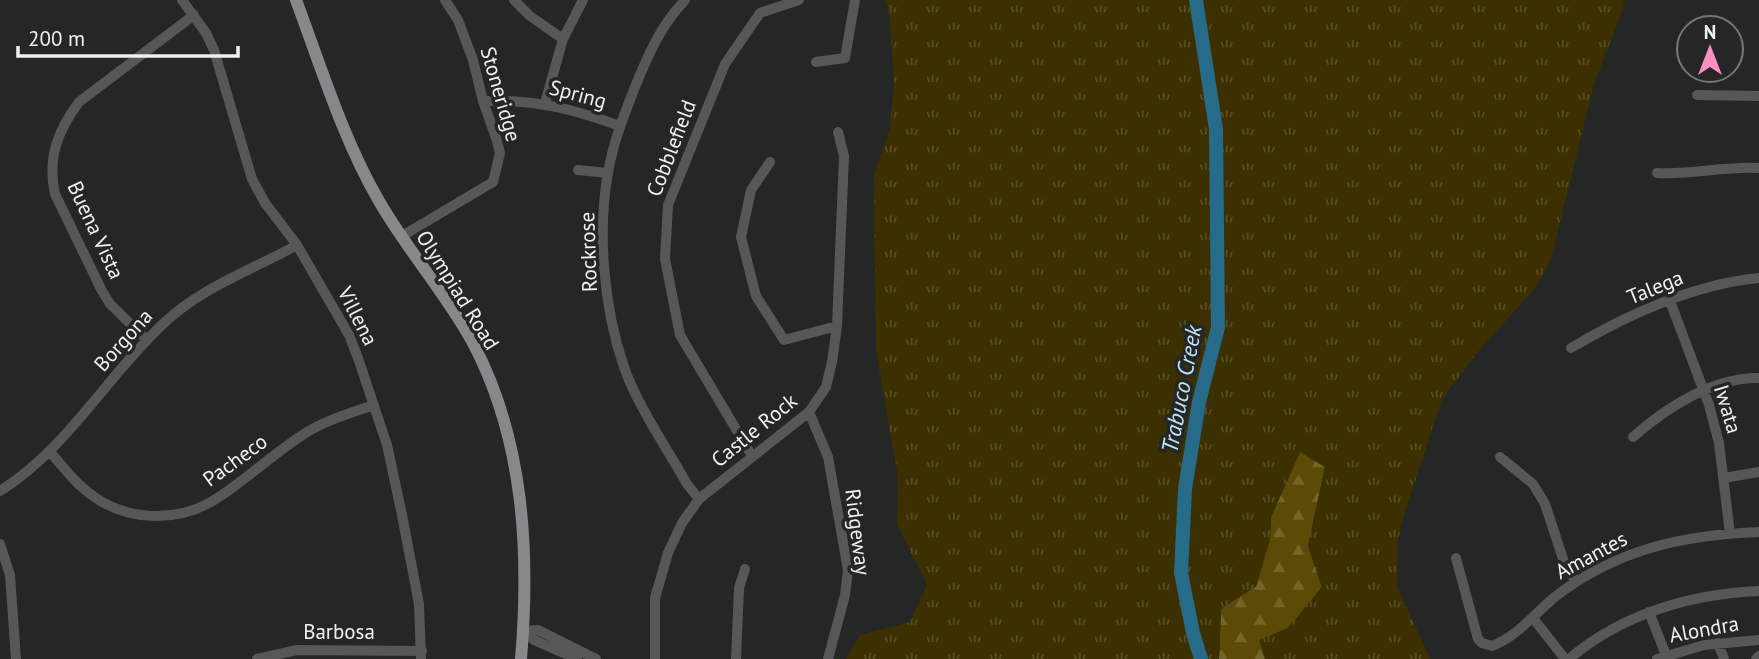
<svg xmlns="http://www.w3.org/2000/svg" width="1759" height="659" viewBox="0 0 1759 659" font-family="'PT Sans',sans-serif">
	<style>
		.forest { fill: url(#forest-firs) }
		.park { fill: url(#park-tufts) }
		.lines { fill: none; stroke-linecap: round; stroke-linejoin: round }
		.river { stroke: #276b8a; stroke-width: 14 }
		.minor { stroke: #565858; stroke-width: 10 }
		.major { stroke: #858989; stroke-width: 12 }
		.labels { text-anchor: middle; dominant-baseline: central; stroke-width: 7; stroke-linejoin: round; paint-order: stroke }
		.street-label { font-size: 21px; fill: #f0f2f1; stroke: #242726 }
		.water-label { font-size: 23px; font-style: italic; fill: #c0e3f6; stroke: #242726 }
	</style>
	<defs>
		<pattern id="forest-firs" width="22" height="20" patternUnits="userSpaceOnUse" patternTransform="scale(1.75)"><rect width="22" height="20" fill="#5c4b06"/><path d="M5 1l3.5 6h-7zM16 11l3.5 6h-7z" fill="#74652b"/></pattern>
		<pattern id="park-tufts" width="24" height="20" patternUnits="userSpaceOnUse" patternTransform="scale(1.75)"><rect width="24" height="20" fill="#3c3000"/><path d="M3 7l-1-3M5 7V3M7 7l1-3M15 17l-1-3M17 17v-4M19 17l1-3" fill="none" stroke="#584e26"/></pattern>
	</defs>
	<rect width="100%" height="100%" fill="#242726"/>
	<path class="forest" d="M1300,452L1325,467L1308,546L1322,587L1288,628L1260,640L1265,659H1219L1221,609L1256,586L1270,539L1271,517Z"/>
	<path class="park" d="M885,0H1624L1623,9L1594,84L1551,259L1537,286L1481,348L1442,399L1405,512L1398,540L1397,586L1430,659H1265L1259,640L1288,628L1322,587L1308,546L1325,467L1300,452L1271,517L1270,539L1256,586L1221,609L1219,659H846L860,635L910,622L927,585L897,524L898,477L876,351L874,175L890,128L894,83L890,19Z"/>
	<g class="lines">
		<path class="river" d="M1196,0L1216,129L1218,327L1199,402L1185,489L1181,573L1193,633L1201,659"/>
		<path class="minor" d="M182,0L206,33L214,50L252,179L265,203L297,245L349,335L358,358L387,445L402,515L419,604L421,659
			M514,0L530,16L563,39
			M685,0C661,25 648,55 635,87C624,115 613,143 608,173C597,233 604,309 624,367C636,403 668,450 687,484L699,499
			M816,62L845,58L855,0
			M1697,95L1759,96
			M483,101C534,99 573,109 620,126
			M545,103L563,39L583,0
			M770,162L751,190L741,237L756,296L784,340L837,326
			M578,170L608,173
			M1657,173C1691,175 1724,166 1759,168
			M402,236L493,182L500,153L496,138L483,101L473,60L458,20L445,0
			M1670,301L1709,405L1719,443L1730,534
			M147,340L110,304L102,291L55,194C47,158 58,130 79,102L194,15
			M1571,348C1626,315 1695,284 1759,278
			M809,412L828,457L848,570L845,595L828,659
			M1633,437C1666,408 1713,377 1759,378
			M50,452C61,464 71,478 83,488C122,523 180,525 222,495C250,476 276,452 304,434C326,420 351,413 374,405
			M752,456L680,335L665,259L668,205L725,64L760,13L799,0
			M1500,457L1533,484L1545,504L1565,565L1576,582
			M1724,478L1759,472
			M0,491C68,448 106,377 164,323C202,287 252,270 297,245
			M0,544L10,575L16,659
			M1456,558L1478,639L1482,643L1492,646C1518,636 1535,613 1556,596C1618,549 1683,535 1759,532
			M1649,612L1666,655
			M1533,618L1565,659
			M523,631L538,630L596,659
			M523,631L534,640L577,659
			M1718,643L1724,659
			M257,659L297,650L422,651
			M655,659V598L668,553L682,523L699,499L809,412L826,387L832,362L837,326L844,156L838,132
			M736,659L739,588L745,569
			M1569,659C1622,614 1690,594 1759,591
			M1657,659L1704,645L1759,640
			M1756,659L1759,656"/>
		<path class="major" d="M296,0C321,67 343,139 379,201C407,250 446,293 473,343C524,440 530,552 521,659"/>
	</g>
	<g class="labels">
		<g class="street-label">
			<text transform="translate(501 94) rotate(74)">Stoneridge</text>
			<text transform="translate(578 94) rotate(15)">Spring</text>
			<text transform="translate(671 148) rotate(-69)">Cobblefield</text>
			<text transform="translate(96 230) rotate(65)">Buena Vista</text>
			<text transform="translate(588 252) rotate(-92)">Rockrose</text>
			<text transform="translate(1655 287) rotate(-22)">Talega</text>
			<text transform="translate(458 290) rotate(58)">Olympiad Road</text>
			<text transform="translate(358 316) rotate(63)">Villena</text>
			<text transform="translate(123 340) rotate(-48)">Borgona</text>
			<text transform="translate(1728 409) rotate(73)">Iwata</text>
			<text transform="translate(754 430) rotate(-39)">Castle Rock</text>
			<text transform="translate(235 460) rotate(-36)">Pacheco</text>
			<text transform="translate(858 532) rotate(83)">Ridgeway</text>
			<text transform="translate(1591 555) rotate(-28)">Amantes</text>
			<text transform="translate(1704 629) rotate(-10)">Alondra</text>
			<text x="339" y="631">Barbosa</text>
		</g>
		<g class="water-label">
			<text transform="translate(1181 389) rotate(-79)">Trabuco Creek</text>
		</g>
	</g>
	<g transform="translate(1710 49)"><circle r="33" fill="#242726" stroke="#767877" stroke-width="2"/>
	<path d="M0-5L12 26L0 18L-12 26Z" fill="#fc8fc2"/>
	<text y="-10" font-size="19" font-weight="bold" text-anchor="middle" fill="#f0f2f1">N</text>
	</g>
	<path d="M18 46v10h220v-10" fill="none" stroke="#f0f2f1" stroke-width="3.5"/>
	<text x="28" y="46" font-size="21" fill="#f0f2f1" stroke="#242726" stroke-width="5" paint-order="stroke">200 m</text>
</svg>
